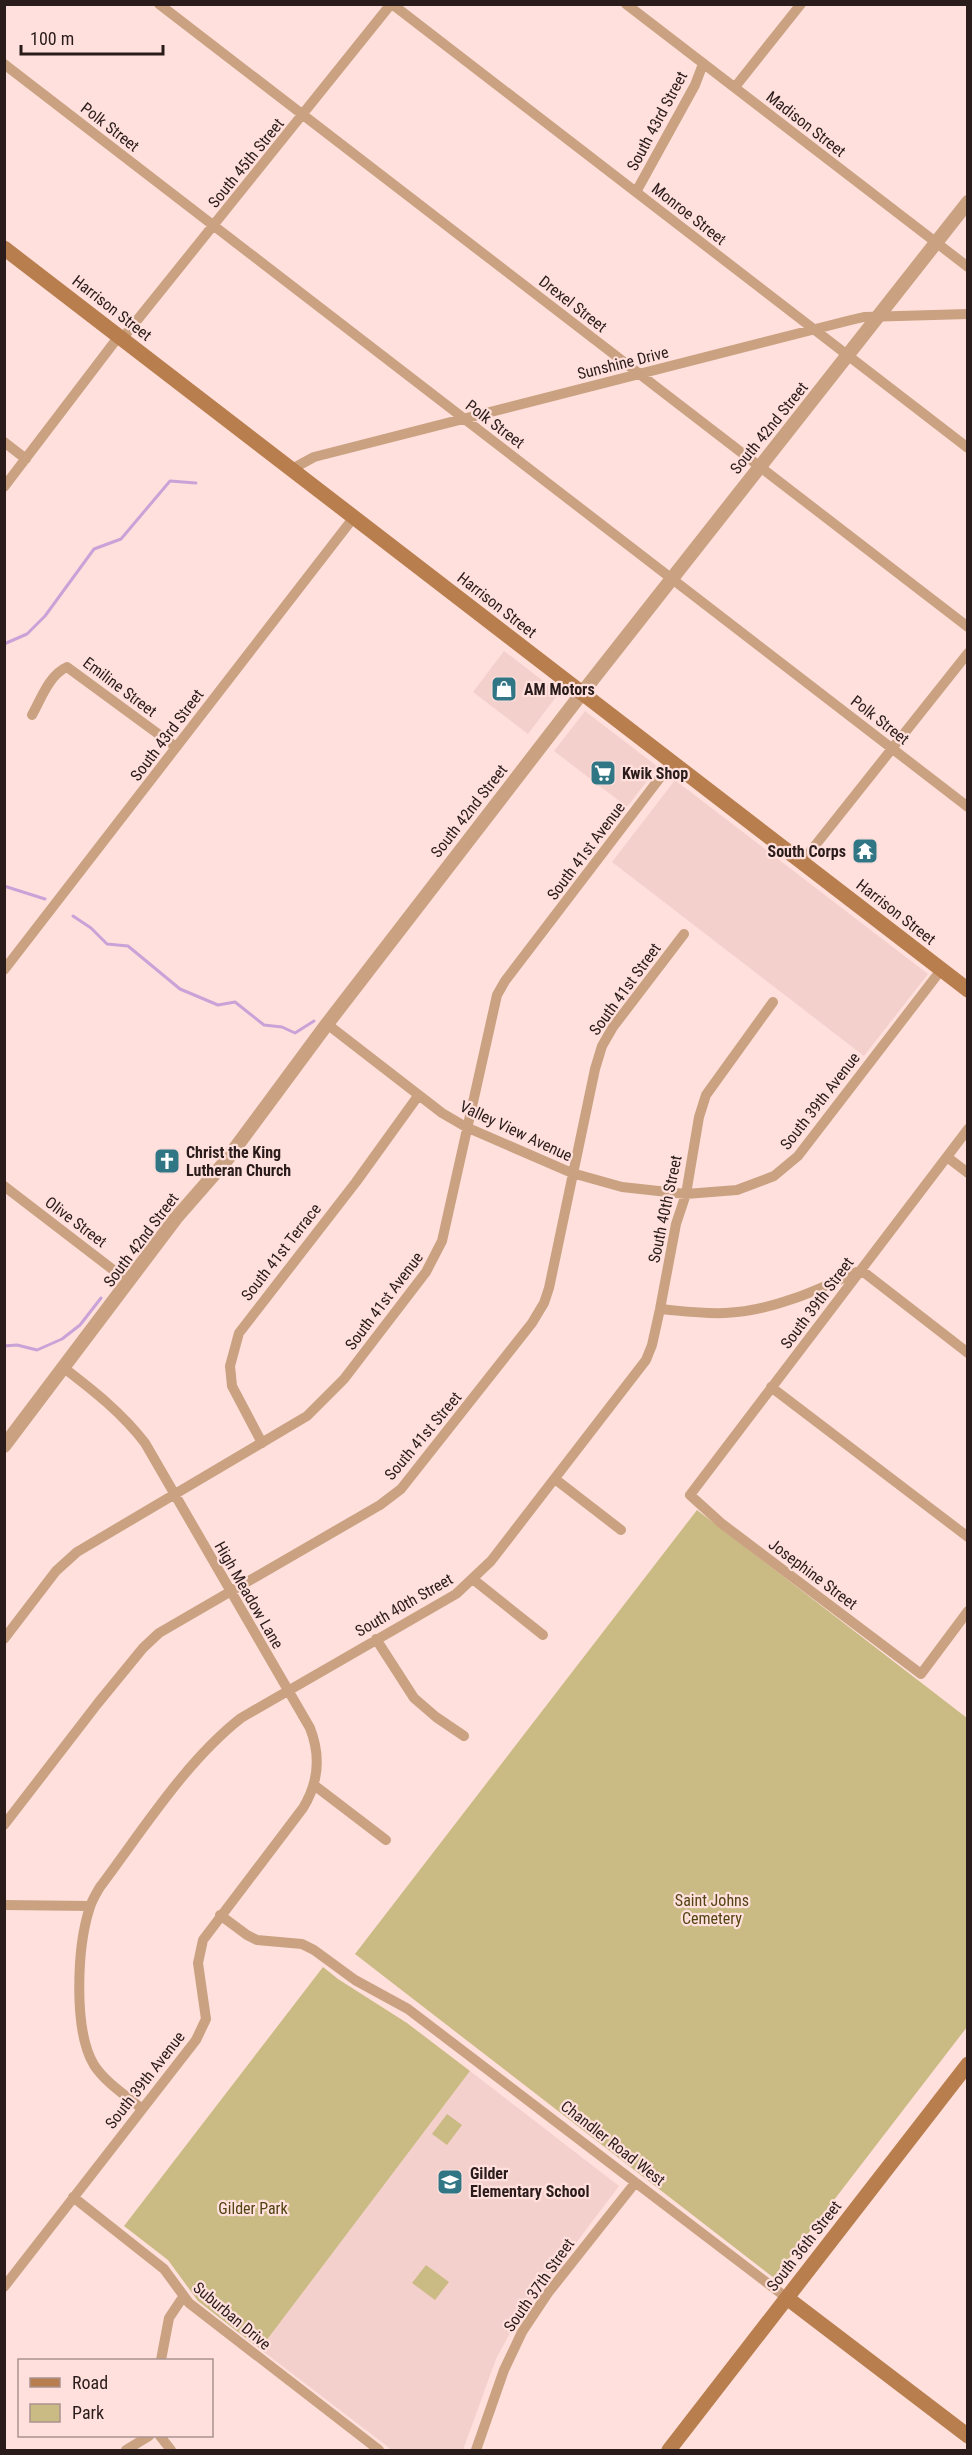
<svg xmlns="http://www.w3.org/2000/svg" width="972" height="2455" viewBox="0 0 972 2455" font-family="'Roboto Condensed',sans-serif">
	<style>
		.built { fill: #f4d0cc }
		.green { fill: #caba83 }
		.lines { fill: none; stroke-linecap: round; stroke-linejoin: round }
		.stream { stroke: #c9a3d7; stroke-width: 3 }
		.minor { stroke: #caa282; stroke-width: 10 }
		.tertiary { stroke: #caa282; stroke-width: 14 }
		.secondary { stroke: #b97e4d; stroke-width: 15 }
		.labels { text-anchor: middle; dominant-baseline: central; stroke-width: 4.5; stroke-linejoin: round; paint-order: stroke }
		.street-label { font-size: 16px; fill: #2a1c1b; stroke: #ffe0dd }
		.poi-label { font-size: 16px; font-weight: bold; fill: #2a1c1b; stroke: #ffe0dd; text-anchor: start }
		.park-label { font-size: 16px; fill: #514413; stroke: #ffe0dd }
	</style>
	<rect width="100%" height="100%" fill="#ffe0dd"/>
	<path class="built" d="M504,651L559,693L528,734L473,692Z
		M585,711L658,767L627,807L554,751Z
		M675,780L928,974L864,1056L612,862Z
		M470,2071L619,2186L515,2324L496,2359L463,2450H392L260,2349Z"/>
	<path class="green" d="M697,1510L967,1718V2027L774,2278L355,1954Z
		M323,1967L338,1979L407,2023L470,2071L260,2349L198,2301L168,2260L124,2226Z
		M447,2114L462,2125L447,2145L432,2134Z
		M426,2265L449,2282L435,2300L412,2283Z"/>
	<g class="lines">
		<path class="stream" d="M4,644L27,634L45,616L94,549L121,539L170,481L196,483
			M4,886L45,899
			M73,916L91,928L107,944L128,946L180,989L218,1005L235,1002L264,1025L282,1027L295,1033L314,1021
			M4,1346L17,1345L37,1350L62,1339L80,1325L101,1298"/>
		<path class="minor" d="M159,4L968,627
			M392,4L968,448
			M626,4L968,267
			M4,64L968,807
			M735,87L801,4
			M636,192L695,85L703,64
			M122,339L391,4
			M4,442L26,459
			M292,469L314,457L851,320L864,317L968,314
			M4,487L119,336
			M32,715C41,699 49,675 67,667L176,747
			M802,862L968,653
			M4,970L354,517
			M327,1024L442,1113L466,1127L572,1173L622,1187L686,1194L737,1190L774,1176L798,1156L941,970
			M968,1129L690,1495L721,1523L921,1674L968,1611
			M947,1157L968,1173
			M4,1186L129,1282
			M660,1309C682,1311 703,1314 725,1313C773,1311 818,1290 861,1270L968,1353
			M771,1387L968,1537
			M262,1443L232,1386L230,1366L239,1333L356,1182L418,1096
			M555,1479L621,1530
			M474,1580L543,1635
			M4,1639L56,1571L77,1552L307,1416L344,1379L426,1272L442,1241L497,995L505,981L672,762
			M376,1639L414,1698L436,1717L464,1736
			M314,1785L386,1840
			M4,1825L98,1703L143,1648L159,1633L380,1505L401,1489L532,1323L544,1303L549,1288L595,1069L602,1046L613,1027L684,934
			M4,1905L90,1906
			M220,1915L247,1935L257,1940L302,1944L314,1950L355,1980L408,2009L787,2298
			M141,2108C125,2095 105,2082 94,2065C73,2030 77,1946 90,1907C92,1900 96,1894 100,1887C142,1831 186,1761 241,1718L456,1594L491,1561L646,1360L652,1345L660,1309L676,1224L686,1194L699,1117L706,1095L773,1002
			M73,2197L164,2269L189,2303L379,2450
			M4,2287L196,2040L206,2019L198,1963L203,1940L303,1808C319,1782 321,1756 310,1728L145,1443C122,1413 94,1391 64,1368
			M161,2360L169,2318L183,2297
			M160,2436L171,2450
			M126,2450L149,2436
			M476,2450L504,2370L522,2332L548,2293L635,2183"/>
		<path class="tertiary" d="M4,1446L176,1218L225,1162L327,1024L582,693L968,202"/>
		<path class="secondary" d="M4,248L968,990
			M787,2298L968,2436
			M669,2450L968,2064"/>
	</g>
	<defs>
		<g id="shop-square" transform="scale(1.35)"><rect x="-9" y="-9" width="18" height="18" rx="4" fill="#317685" stroke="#ffe0dd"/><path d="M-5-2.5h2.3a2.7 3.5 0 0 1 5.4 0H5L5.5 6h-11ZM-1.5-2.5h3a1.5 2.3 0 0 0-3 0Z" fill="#fff"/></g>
		<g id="supermarket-square" transform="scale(1.35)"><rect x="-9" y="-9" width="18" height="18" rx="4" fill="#317685" stroke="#ffe0dd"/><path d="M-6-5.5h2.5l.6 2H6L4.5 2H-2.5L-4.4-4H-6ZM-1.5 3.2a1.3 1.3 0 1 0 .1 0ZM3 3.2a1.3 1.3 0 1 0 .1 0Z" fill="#fff"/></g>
		<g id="temple-square" transform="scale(1.35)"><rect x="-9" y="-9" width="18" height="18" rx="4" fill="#317685" stroke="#ffe0dd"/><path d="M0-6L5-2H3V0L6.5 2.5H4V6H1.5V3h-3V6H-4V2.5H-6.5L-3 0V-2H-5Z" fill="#fff"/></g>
		<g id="church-square" transform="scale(1.35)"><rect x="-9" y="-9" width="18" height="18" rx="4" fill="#317685" stroke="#ffe0dd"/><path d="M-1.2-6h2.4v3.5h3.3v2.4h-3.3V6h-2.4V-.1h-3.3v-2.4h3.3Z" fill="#fff"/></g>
		<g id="school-square" transform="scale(1.35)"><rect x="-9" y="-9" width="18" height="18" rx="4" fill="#317685" stroke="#ffe0dd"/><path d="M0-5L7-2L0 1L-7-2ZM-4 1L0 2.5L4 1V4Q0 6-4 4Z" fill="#fff"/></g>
	</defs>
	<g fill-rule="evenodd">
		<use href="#shop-square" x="504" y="689"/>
		<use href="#supermarket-square" x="603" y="773"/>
		<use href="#temple-square" x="865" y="851"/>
		<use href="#church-square" x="167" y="1161"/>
		<use href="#school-square" x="450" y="2182"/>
	</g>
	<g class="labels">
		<g class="street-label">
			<text transform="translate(657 121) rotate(-62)">South 43rd Street</text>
			<text transform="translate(806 124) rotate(38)">Madison Street</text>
			<text transform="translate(110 127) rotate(38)">Polk Street</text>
			<text transform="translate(246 163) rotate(-51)">South 45th Street</text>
			<text transform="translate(689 214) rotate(38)">Monroe Street</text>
			<text transform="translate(573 304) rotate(38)">Drexel Street</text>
			<text transform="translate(112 308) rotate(38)">Harrison Street</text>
			<text transform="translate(623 363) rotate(-14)">Sunshine Drive</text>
			<text transform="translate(495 424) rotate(37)">Polk Street</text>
			<text transform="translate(769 428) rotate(-51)">South 42nd Street</text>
			<text transform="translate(497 605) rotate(38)">Harrison Street</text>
			<text transform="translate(120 687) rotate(37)">Emiline Street</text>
			<text transform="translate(880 720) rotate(38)">Polk Street</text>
			<text transform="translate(167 735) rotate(-53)">South 43rd Street</text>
			<text transform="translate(469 811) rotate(-52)">South 42nd Street</text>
			<text transform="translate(586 851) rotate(-53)">South 41st Avenue</text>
			<text transform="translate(896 912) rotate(38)">Harrison Street</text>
			<text transform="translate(625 989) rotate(-54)">South 41st Street</text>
			<text transform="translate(820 1101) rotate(-52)">South 39th Avenue</text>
			<text transform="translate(516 1131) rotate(25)">Valley View Avenue</text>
			<text transform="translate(665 1209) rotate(-78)">South 40th Street</text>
			<text transform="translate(76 1222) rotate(37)">Olive Street</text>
			<text transform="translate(141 1240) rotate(-53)">South 42nd Street</text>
			<text transform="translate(281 1252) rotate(-52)">South 41st Terrace</text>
			<text transform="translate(384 1301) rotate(-53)">South 41st Avenue</text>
			<text transform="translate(817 1303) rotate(-53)">South 39th Street</text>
			<text transform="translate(423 1436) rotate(-50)">South 41st Street</text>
			<text transform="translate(813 1574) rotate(37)">Josephine Street</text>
			<text transform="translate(249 1595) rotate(60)">High Meadow Lane</text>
			<text transform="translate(404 1605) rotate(-30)">South 40th Street</text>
			<text transform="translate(145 2080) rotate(-52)">South 39th Avenue</text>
			<text transform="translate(613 2143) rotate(38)">Chandler Road West</text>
			<text transform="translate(804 2246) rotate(-52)">South 36th Street</text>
			<text transform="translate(539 2285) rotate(-55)">South 37th Street</text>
			<text transform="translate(232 2316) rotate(40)">Suburban Drive</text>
		</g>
		<g class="poi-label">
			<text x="524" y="689">AM Motors</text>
			<text x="622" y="773">Kwik Shop</text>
			<text x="846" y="851" text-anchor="end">South Corps</text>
			<text x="186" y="1152">Christ the King<tspan x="186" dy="18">Lutheran Church</tspan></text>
			<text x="470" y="2173">Gilder<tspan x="470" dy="18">Elementary School</tspan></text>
		</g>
		<g class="park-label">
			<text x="712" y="1900">Saint Johns<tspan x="712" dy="18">Cemetery</tspan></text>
			<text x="253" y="2208">Gilder Park</text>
		</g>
	</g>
	<rect width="972" height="2455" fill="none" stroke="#2a1c1b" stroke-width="12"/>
	<rect x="18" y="2359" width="195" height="78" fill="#ffe0dd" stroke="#aa928f" stroke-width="1.5"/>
	<rect x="30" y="2378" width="30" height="9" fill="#b97e4d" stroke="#aa928f" stroke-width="1.5"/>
	<text x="72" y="2389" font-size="18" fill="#2a1c1b">Road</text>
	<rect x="30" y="2404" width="30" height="18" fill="#caba83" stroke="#aa928f" stroke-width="1.5"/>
	<text x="72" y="2419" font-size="18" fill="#2a1c1b">Park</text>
	<path d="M21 45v9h142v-9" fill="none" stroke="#2a1c1b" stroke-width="3"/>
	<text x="30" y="45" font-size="18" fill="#2a1c1b" stroke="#ffe0dd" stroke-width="4.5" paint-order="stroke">100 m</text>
</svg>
